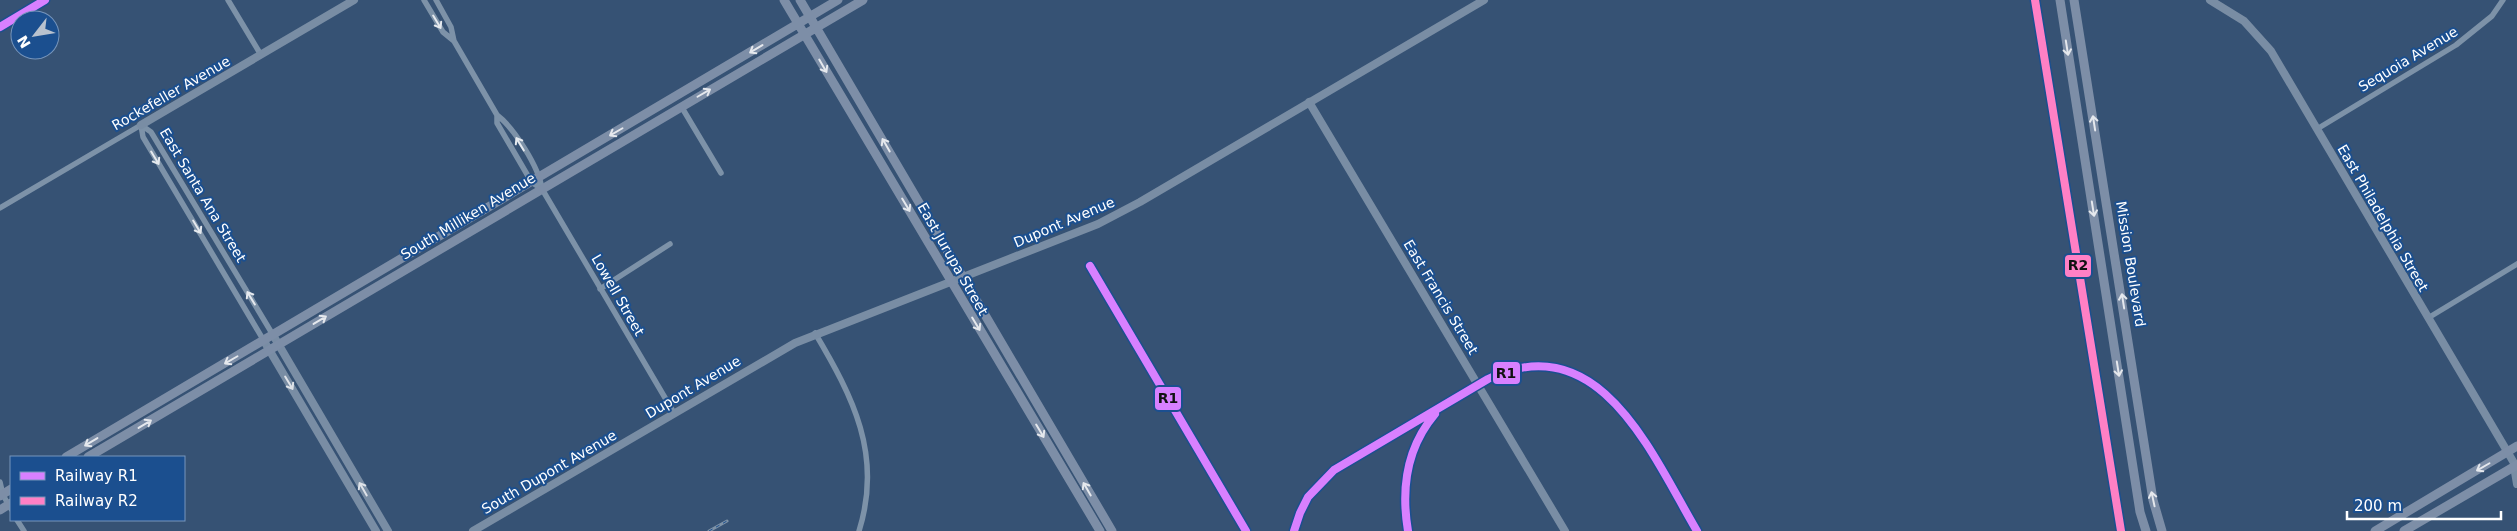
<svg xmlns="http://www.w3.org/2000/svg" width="2517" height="531" viewBox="0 0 2517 531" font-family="'DejaVu Sans',sans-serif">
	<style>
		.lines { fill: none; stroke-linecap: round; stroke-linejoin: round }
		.street { stroke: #7d92a8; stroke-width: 5.5 }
		.secondary { stroke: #798da4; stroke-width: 8 }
		.primary { stroke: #7d8ea7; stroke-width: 9 }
		.rail-casing { stroke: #7e92a7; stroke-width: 3 }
		.rail { stroke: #1b4f8f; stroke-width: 1; stroke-dasharray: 4; stroke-linecap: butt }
		.rail-1-casing { stroke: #1b4f8f; stroke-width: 11 }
		.rail-2-casing { stroke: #1b4f8f; stroke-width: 11 }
		.rail-1 { stroke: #d880ff; stroke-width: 8 }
		.rail-2 { stroke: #ff80c5; stroke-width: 8 }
		.oneway { stroke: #e5e9ee }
		.oneway2 { stroke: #e5e8ed }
		.oneway3 { stroke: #dee2e8 }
		.labels { text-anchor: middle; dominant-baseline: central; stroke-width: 4; stroke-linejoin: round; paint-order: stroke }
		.street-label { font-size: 14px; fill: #fff; stroke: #1b4f8f }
		.line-badge { stroke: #1b4f8f; stroke-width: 2 }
		.pale-badge-label { font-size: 14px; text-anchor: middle; font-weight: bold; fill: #111 }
	</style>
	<rect width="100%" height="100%" fill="#365274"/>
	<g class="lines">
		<path class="street" d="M228,0L261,55
			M424,0L443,32L454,41
			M436,0L451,27L454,41L497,115C514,128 539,167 542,189L674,413
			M681,106L721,173
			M497,115V123L528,176L531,182L542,189
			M141,125L143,137L264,341
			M141,125L151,132L273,335
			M2317,129L2456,45L2492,16L2503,0
			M0,208L141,125
			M600,289L670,244
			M2428,318L2517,264
			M815,333C853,397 883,455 859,531
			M0,482L3,495L11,509
			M17,520L24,531"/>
		<path class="secondary" d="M2210,0L2244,21L2271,51L2517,468
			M1309,102L1565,531
			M141,125L354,0
			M273,335L388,531
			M264,341L376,531
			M2514,466L2517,484
			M473,531L795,343L1098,224L1140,202L1484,0"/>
		<path class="primary" d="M784,0L1100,531
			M800,0L1112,531
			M2060,0L2140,512L2146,531
			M2074,0L2153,500L2162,531
			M66,457L838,0
			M88,457L863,0
			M0,496L11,489
			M0,510L11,503
			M2375,531L2517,446
			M2404,531L2517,465"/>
		<g class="rail-casing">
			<path id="rail" d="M0,27L45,0
				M1090,266L1246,531
				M709,531L727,521
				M1294,531L1300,513L1308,497L1334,470L1488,379C1600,325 1652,455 1697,531
				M1408,531C1401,489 1406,442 1439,411"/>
		</g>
		<use href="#rail" class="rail"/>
		<g class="rail-1-casing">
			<path id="rail-1" d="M0,27L45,0
				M1090,266L1246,531
				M1294,531L1300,513L1308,497L1334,470L1488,379C1600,325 1652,455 1697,531
				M1408,531C1401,489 1407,447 1435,414"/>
		</g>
		<g class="rail-2-casing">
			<path id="rail-2" d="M2035,0L2121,531"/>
		</g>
		<use href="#rail-1" class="rail-1"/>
		<use href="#rail-2" class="rail-2"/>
	</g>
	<defs><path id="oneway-shaft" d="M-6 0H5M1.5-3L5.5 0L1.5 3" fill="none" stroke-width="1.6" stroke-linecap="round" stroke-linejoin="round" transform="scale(1.25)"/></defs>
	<g class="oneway">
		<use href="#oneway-shaft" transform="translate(437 22) rotate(59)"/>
		<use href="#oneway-shaft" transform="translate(520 144) rotate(-121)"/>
		<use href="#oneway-shaft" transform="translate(155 158) rotate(59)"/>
		<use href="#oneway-shaft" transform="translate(197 227) rotate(59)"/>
		<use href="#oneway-shaft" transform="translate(251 298) rotate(-121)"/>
	</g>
	<g class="oneway2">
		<use href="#oneway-shaft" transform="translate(2067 48) rotate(81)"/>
		<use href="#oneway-shaft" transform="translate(756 49) rotate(149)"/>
		<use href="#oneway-shaft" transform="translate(823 66) rotate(60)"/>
		<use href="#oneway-shaft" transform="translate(704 93) rotate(-30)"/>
		<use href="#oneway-shaft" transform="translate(2094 123) rotate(-99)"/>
		<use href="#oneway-shaft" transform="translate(616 132) rotate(150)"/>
		<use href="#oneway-shaft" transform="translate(886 145) rotate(-120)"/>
		<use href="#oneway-shaft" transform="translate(906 205) rotate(59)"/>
		<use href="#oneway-shaft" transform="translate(2093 209) rotate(81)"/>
		<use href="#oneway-shaft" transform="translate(2123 301) rotate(-99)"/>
		<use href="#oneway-shaft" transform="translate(320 320) rotate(-31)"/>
		<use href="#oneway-shaft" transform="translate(976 324) rotate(59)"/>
		<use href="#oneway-shaft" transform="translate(231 360) rotate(150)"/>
		<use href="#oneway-shaft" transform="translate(2118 369) rotate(81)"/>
		<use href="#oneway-shaft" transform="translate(145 424) rotate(-31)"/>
		<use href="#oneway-shaft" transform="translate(1040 431) rotate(59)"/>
		<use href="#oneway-shaft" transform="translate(91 442) rotate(149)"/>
		<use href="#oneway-shaft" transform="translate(2483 467) rotate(150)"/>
		<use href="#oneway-shaft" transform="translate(1087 489) rotate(-120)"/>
		<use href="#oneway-shaft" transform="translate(2153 499) rotate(-102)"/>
	</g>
	<g class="oneway3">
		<use href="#oneway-shaft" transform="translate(289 383) rotate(59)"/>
		<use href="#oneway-shaft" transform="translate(363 489) rotate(-120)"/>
	</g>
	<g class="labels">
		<g class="street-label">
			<text transform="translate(2408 59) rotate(-31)">Sequoia Avenue</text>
			<text transform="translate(171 93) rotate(-30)">Rockefeller Avenue</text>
			<text transform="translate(203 195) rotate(59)">East Santa Ana Street</text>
			<text transform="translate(468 216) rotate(-31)">South Milliken Avenue</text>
			<text transform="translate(2383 218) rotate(60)">East Philadelphia Street</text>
			<text transform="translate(1064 222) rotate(-23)">Dupont Avenue</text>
			<text transform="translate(953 259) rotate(60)">East Jurupa Street</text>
			<text transform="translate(2131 264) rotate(81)">Mission Boulevard</text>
			<text transform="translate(618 295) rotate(60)">Lowell Street</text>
			<text transform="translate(1441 297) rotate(59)">East Francis Street</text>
			<text transform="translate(693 387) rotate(-31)">Dupont Avenue</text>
			<text transform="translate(549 472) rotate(-30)">South Dupont Avenue</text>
		</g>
	</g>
	<g class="line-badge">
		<rect x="2064" y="254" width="28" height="24" rx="5" fill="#ff80c5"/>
		<rect x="1492" y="361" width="29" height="24" rx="5" fill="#d880ff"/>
		<rect x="1154" y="386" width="28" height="25" rx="5" fill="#d880ff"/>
	</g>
	<g class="pale-badge-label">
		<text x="2078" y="270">R2</text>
		<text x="1506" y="378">R1</text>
		<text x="1168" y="403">R1</text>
	</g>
	<rect x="10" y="456" width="175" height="65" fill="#1b4f8f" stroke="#7695bc"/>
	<rect x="20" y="472" width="25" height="8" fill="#d880ff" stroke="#7695bc"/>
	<text x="55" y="481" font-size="15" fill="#ffffff">Railway R1</text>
	<rect x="20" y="497" width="25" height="8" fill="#ff80c5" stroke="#7695bc"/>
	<text x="55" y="506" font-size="15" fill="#ffffff">Railway R2</text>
	<g transform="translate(35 35) rotate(239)"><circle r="24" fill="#1b4f8f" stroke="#7695bc"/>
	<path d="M0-4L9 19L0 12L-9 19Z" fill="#b9c2ce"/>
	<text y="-8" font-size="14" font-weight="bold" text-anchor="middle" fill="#ffffff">N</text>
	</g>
	<path d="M2347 511v8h154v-8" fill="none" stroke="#ffffff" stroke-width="2.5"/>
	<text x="2354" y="511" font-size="15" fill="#ffffff" stroke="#1b4f8f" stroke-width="4" paint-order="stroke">200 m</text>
</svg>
